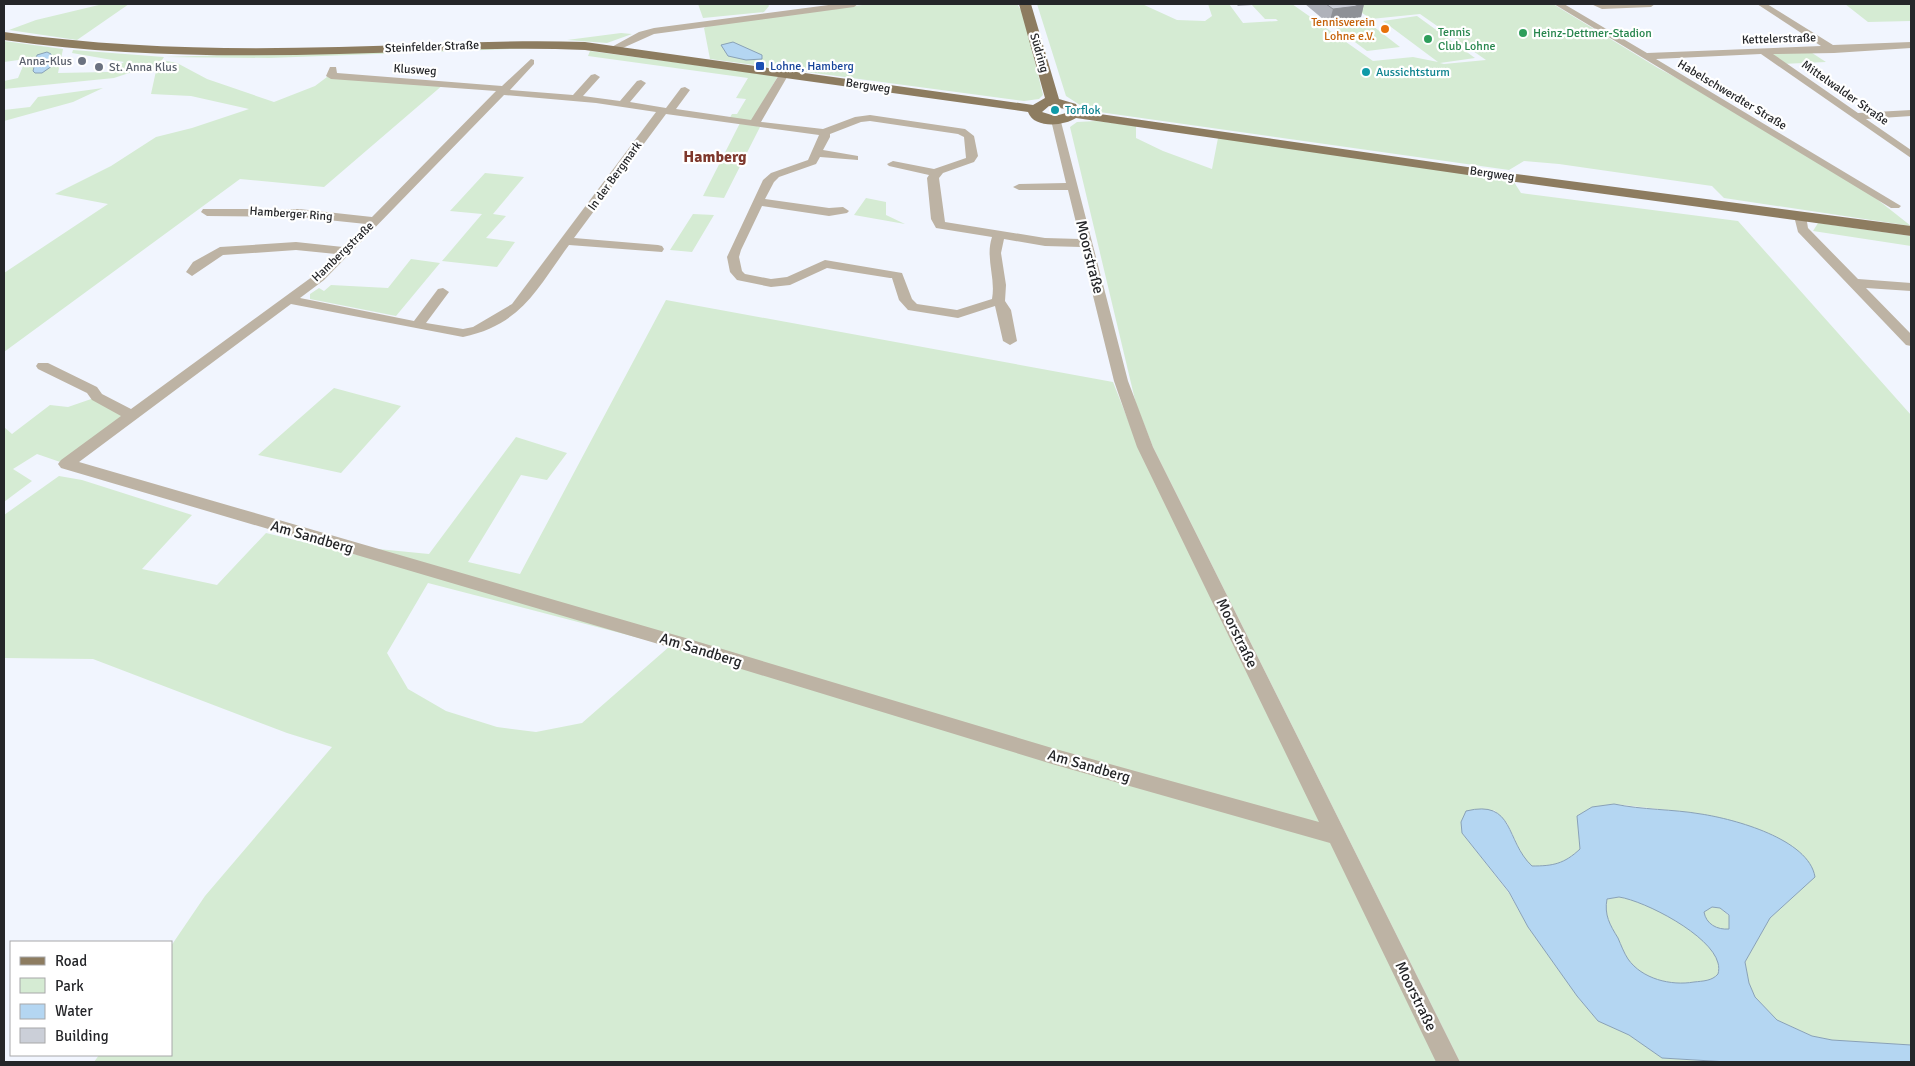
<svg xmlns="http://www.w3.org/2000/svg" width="1915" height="1066" viewBox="0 0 1915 1066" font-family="Signika,sans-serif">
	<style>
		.green { fill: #d5ebd3; fill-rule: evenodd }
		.water { fill: #b4d6f2; stroke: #89a1b6; fill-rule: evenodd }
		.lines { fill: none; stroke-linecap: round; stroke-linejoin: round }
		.minor { fill: #bdb3a4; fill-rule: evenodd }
		.major { fill: #8d7c60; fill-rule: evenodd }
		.wall { fill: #afb2ba }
		.shaded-wall { fill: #8e9197 }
		.building { fill: #cbcfd8; stroke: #8e9197 }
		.food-dot { fill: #e8710a; stroke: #fff; stroke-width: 2 }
		.leisure-dot { fill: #2e9e5b; stroke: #fff; stroke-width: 2 }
		.worship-dot { fill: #6b7280; stroke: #fff; stroke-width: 2 }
		.transit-dot { fill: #1a4fb4; stroke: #fff; stroke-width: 2 }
		.culture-dot { fill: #0f9aa8; stroke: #fff; stroke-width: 2 }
		.labels { text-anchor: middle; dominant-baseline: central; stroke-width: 4.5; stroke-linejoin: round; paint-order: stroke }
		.far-food-label { font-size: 12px; fill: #c56008; stroke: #fff; text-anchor: end }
		.far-leisure-label { font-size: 12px; fill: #27864d; stroke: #fff; text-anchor: start }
		.far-street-label { font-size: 12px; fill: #252629; stroke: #fff }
		.far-worship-label { font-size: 12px; fill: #5b616d; stroke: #fff; text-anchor: end }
		.far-transit-label { font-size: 12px; fill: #164399; stroke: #fff; text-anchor: start }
		.far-culture-label { font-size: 12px; fill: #0d838f; stroke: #fff; text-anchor: start }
		.street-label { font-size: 15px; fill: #252629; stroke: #fff }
		.far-district-label { font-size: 16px; font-weight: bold; fill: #7e382d; stroke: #fff }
	</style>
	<rect width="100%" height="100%" fill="#f1f5fe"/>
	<path class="green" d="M103,4H129L77,40L9,30L36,20Z
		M698,4H768L769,6L764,12L703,18Z
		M870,4H1017L1023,13L1043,95L1039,99L1024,101L710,59L704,28L709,25Z
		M1037,4H1142L1177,20L1205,21L1212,16L1208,4H1229L1243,23L1278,21L1276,19H1265L1251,4H1292L1373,61L1413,57L1438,62L1383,21L1417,16L1475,58L1440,63L1444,64L1486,60L1420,14L1371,19L1349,4H1553L1658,68L1710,96L1873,196L1911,226L1724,198L1712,186L1559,164L1524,161L1509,170L1099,112L1083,107L1066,96Z
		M1845,4H1911V21L1868,22Z
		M1369,23L1400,47L1367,51L1336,28Z
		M621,33L632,34L607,43L567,40Z
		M4,41L63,49L58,73L108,72L124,62L72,53L73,50L164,57L469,47L537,48L269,58L164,57L162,60L177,63L207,79L274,102L315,86L327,77L336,74L444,84L324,187L240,179L4,352V273L108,204L55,194L111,166L156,137L192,128L249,109L191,96L151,94L156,71L154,70L135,71L114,78L4,89V81L18,78L26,59L4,62Z
		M590,51L778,76L750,124L760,127L724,198L703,196L741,121L729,119L732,114H737L746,99L736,98L748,78L588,56Z
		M1809,51L1826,62L1781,64L1764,52Z
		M103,88L73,102L4,121V110L30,107L38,97Z
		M1096,121L1136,126V138L1163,151L1212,169L1218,138L1512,179L1521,193L1738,221L1911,415V1045L1832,1040L1812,1036L1777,1020L1755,997L1749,983L1745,962L1770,918L1807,884L1775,836L1738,823L1702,814L1614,804L1592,807L1577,816L1580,849C1564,864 1554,866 1532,866L1524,859L1507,823L1494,810L1462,833L1509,893L1528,927L1577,996L1598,1021L1629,1035L1662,1058L1728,1062H1460L1153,447L1136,404L1070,127L1077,122Z
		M485,173L524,177L493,214L506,216L486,238L515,242L497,267L442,261L482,214L450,211Z
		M866,198L886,202V215L905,224L854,215Z
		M693,214L714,215L692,252L670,250Z
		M1818,223L1911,236V246L1813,231Z
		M411,259L440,263L396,316L310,299V294L319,288L324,291L331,285L388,288Z
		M666,300L1113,382L1139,448L1438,1062H94L99,1055H171V946L205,896L332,747L287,733L93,659L4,658V515L59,476L82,480L192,515L142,569L217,585L266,533L357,555L378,549L429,554L516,437L567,453L547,480L521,475L468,562L520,574ZM428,583L670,646L582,723L536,732L497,727L446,711L408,689L387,653Z
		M334,388L401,406L341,473L258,455Z
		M97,397L132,416L66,464L37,454L13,469L32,481L4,502V427L12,434L50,405L68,407Z
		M1619,897C1646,901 1702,931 1715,955C1719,962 1719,967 1718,974C1712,981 1703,981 1694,982C1671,986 1641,979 1628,959C1624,953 1621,945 1618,938C1610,925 1604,914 1607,899Z
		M1712,907L1720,908L1729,916V929C1717,930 1706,924 1704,912Z"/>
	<path class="water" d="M733,42L762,55V59L746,60L728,56L721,45Z
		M47,52L51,54L52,66L42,73H35L33,71L37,55Z
		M1614,804C1643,810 1672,809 1701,814C1734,819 1809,839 1815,877L1770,918L1745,962L1749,983L1755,997L1777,1020L1812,1036L1832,1040L1911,1045V1062H1728L1662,1058L1629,1035L1598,1021L1577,996L1528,927L1509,892L1462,833L1461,822L1466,811C1515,799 1505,841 1532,866C1553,866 1564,864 1580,849L1577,816L1592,807ZM1619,897C1645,901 1711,935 1718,963C1719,966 1719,971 1718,974C1712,981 1703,981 1694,982C1671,986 1642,979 1628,959C1624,953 1621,945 1618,938C1610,925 1604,915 1607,899ZM1712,907L1720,908L1729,915V929C1717,930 1706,924 1704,912Z"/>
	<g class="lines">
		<path class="minor" d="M836,4H858L854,7L654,34L616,51L608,49L639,32L654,28Z
			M1554,4H1564L1647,53L1821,46L1757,4H1767L1833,45L1911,42V48L1834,53L1773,54L1858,113L1911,110V116L1866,119L1911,150V158L1761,54L1656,59L1901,206L1899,208H1891Z
			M1591,4H1655L1651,7L1602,9Z
			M531,59L534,60V64L510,90L573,95L591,75L595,74L600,77L583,96L620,101L637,81L641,80L646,83L630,102L666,108L681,88L685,87L690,90L676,109L751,120L782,70H788L790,72L761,122L823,129L855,117L870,115L965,129L974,136L978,156L974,162L943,173L939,178L945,222L1045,238L1080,239L1068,190H1019L1013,187L1019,184L1066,183L1051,120L1056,117L1060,118L1128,381L1153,447L1460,1062H1436L1330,843L1052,764L689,653L61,468L58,464L61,460L121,416L92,400L87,393L38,369L36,366L38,363H48L97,387L102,394L131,409L316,274L336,254L296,250L223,255L192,276L186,272L193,262L220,247L296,242L343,247L366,224L299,217L207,216L201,212L203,209H299L372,217L496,91L331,79L326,76L330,67H336L337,73L502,86ZM504,95L596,103L656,112L512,304L473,327L463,329L426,323L449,292L443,288L438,289L414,321L300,298L324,280ZM666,114L819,135L808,160L771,173L763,180L727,257L730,272L737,280L771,287L790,285L827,268L890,278H892L899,300L908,310L958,318L995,306L1003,341L1010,345L1017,341L1011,310L1005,301L1006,285L1001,253L1004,239L1045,246L1081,247L1114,381L1137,447L1319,822L1052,748L689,639L79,462L291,304L463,337C522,324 536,290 569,245L662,252L664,249L662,246L658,245L574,238ZM870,121L958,134L964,137L966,158L934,169L893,161L887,164L889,166L929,175L927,178L931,219L936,228L992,237C985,258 996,278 992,299L957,310L917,304L912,299L902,273L825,260L787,277L771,279L745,274L742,271L739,257L741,250L762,206L829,216L847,213L849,211L843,207L829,208L765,199L774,182L779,177L816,164L820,157L858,160V156L823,150L830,137V134L861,122Z
			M1800,212L1806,216L1808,228L1858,279L1911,283V291L1866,288L1911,334V346L1906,345L1798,232L1794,216Z"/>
		<path class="major" d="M1019,4H1031L1059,99L1076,104L1079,111L1516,174L1911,226V236L1516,182L1076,118C1064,126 1034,129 1028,112L585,50C503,46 421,52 339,54C227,57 115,56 4,40V32C116,48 227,50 339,47C421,45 503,39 585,42L1033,105L1045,98ZM1049,106L1065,109L1066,113L1055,116L1042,112Z"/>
	</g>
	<path class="wall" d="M1236,4H1252V5L1238,6Z
		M1305,4H1364L1361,17L1355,18L1354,21L1329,24Z"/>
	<path class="shaded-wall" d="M1354,4H1364L1361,17L1355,18L1354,21L1329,24L1333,9Z"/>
	<path class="building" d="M1326,4H1354L1358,6L1333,9Z"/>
	<circle class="food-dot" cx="1385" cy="29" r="5"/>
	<g class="leisure-dot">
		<circle cx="1523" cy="33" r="5"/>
		<circle cx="1428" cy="39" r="5"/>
	</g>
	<g class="worship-dot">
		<circle cx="82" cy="61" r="5"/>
		<circle cx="99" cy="67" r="5"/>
	</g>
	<rect class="transit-dot" x="755" y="61" width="10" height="10" rx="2.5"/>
	<g class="culture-dot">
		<circle cx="1366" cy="72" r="5"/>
		<circle cx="1055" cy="110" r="5"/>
	</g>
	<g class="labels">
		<g class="far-food-label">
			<text x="1375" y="22">Tennisverein<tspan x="1375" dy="14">Lohne e.V.</tspan></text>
		</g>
		<g class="far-leisure-label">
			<text x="1438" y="32">Tennis<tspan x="1438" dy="14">Club Lohne</tspan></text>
			<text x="1533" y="33">Heinz-Dettmer-Stadion</text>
		</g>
		<g class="far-street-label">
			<text transform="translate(1779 39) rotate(-2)">Kettelerstraße</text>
			<text transform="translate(432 47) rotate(-2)">Steinfelder Straße</text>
			<text transform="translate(1039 53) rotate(74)">Südring</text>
			<text transform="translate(415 70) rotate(4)">Klusweg</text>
			<text transform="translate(868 86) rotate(8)">Bergweg</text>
			<text transform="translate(1845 93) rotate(35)">Mittelwalder Straße</text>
			<text transform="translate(1732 95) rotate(31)">Habelschwerdter Straße</text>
			<text transform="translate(1492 174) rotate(8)">Bergweg</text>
			<text transform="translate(615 176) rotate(-54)">In der Bergmark</text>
			<text transform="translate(291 214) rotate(4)">Hamberger Ring</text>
			<text transform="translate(343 252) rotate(-44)">Hambergstraße</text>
		</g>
		<g class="far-worship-label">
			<text x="72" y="61">Anna-Klus</text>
			<text x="109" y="67" text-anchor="start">St. Anna Klus</text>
		</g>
		<g class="far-transit-label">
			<text x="770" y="66">Lohne, Hamberg</text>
		</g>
		<g class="far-culture-label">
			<text x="1376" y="72">Aussichtsturm</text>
			<text x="1065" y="110">Torflok</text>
		</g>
		<g class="street-label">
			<text transform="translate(1090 257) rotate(76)">Moorstraße</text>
			<text transform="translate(312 537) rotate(16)">Am Sandberg</text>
			<text transform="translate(1237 633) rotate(64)">Moorstraße</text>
			<text transform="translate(701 650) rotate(17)">Am Sandberg</text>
			<text transform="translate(1089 766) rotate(16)">Am Sandberg</text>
			<text transform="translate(1416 996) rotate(64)">Moorstraße</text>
		</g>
		<g class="far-district-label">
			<text x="715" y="157">Hamberg</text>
		</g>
	</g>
	<rect width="1915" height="1066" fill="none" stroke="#252629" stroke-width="10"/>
	<rect x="10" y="941" width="162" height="115" fill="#ffffff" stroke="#a8a8a9"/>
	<rect x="20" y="957" width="25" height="8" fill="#8d7c60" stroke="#a8a8a9"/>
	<text x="55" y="966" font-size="15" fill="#252629">Road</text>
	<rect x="20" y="978" width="25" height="15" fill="#d5ebd3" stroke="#a8a8a9"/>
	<text x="55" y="991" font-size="15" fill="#252629">Park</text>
	<rect x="20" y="1004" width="25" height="15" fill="#b4d6f2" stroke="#a8a8a9"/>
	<text x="55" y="1016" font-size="15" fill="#252629">Water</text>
	<rect x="20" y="1028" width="25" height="15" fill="#cbcfd8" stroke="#a8a8a9"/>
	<text x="55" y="1041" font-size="15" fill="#252629">Building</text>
</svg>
